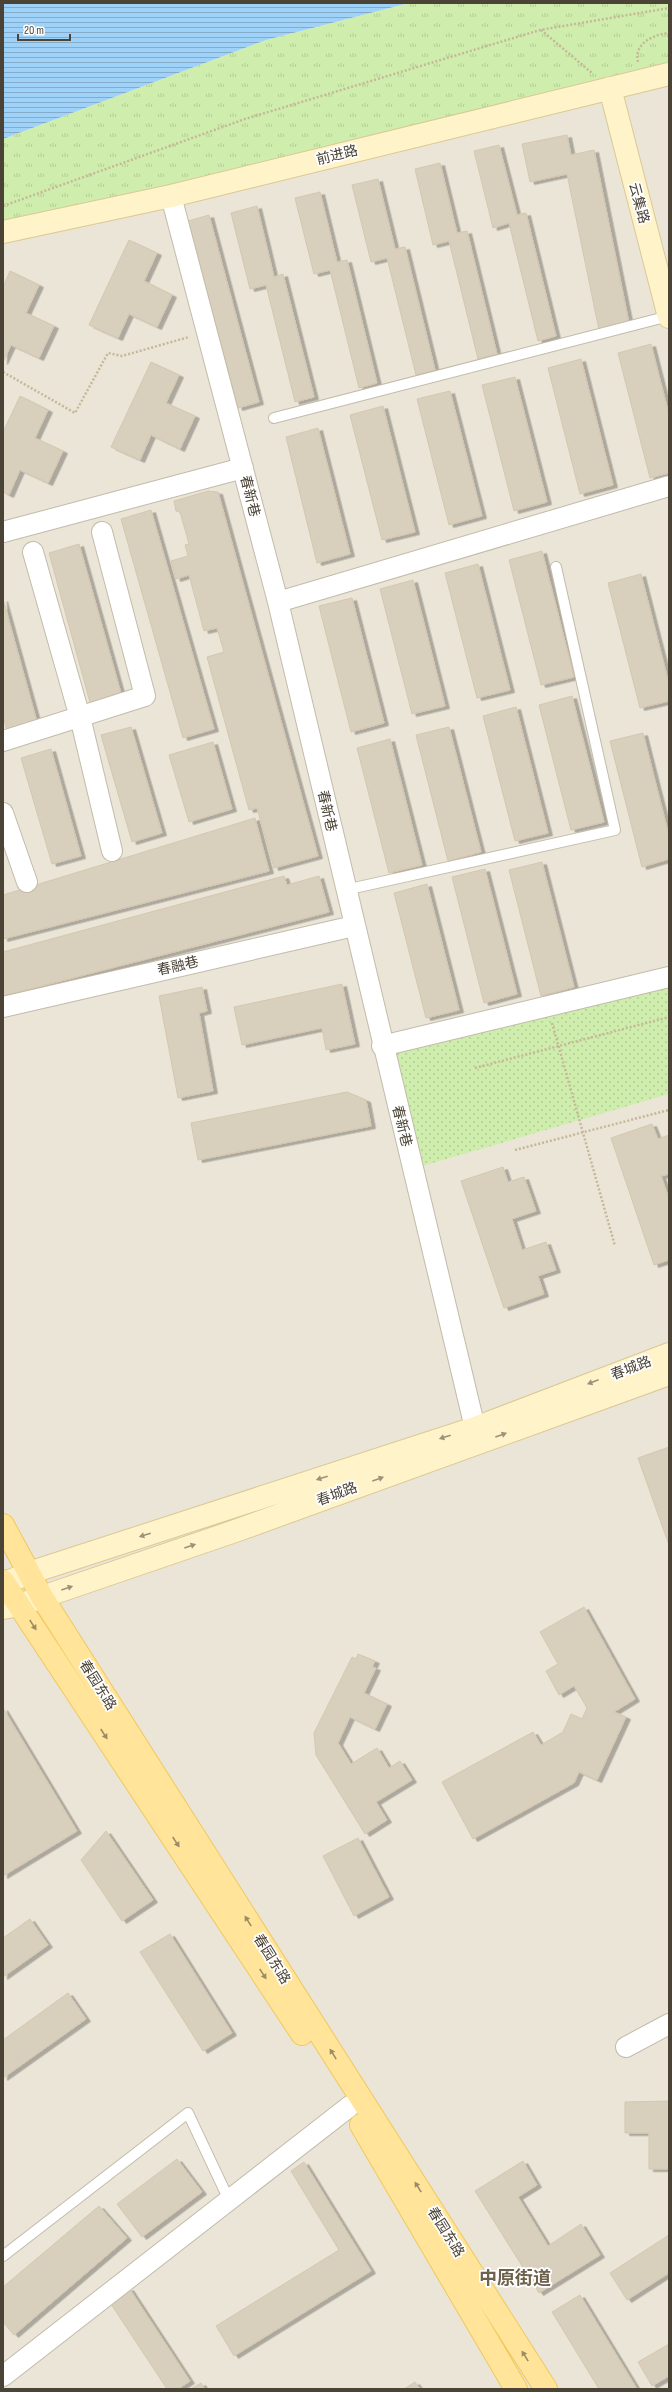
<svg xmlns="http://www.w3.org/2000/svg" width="672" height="2392" viewBox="0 0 672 2392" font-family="'Sofia Sans Condensed','Noto Sans SC',sans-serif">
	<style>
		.residential { fill: #eae5d6 }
		.grass { fill: url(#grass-tufts) }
		.park { fill: url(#park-dots) }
		.water { fill: url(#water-rules) }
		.building { fill: #d9cfbd; stroke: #d5c7af; filter: url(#shadow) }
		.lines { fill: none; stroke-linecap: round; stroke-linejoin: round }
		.lane-casing { stroke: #c3bbaa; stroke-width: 12 }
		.street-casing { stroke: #c3bbaa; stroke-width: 22 }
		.secondary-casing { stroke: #dbc994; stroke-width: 24 }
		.primary-casing { stroke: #f1c85c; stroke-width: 24 }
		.path { stroke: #c6b799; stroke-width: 2.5; stroke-dasharray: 2 2; stroke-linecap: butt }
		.lane { stroke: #fff; stroke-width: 10 }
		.street { stroke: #fff; stroke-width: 20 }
		.secondary { stroke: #fff3ca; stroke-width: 22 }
		.primary { stroke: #ffe499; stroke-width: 22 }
		.oneway { fill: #9c9279 }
		.oneway2 { fill: #9c8b63 }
		.labels { text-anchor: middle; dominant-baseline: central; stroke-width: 3.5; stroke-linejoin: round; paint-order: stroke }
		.street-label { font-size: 14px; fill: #4b4336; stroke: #fff }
		.district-label { font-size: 18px; font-weight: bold; fill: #6f624c; stroke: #fff }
	</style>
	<defs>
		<pattern id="grass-tufts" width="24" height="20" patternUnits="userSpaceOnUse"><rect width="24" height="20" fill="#cfeead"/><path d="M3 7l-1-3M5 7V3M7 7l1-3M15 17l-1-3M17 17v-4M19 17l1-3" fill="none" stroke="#b3cd95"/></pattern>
		<pattern id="park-dots" width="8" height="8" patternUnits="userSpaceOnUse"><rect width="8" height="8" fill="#cfeead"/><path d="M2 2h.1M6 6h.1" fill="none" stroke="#b3cd95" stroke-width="1.8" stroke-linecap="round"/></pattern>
		<pattern id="water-rules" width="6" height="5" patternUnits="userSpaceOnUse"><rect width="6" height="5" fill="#9fd2f8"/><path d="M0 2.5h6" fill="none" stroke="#84acca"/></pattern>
		<filter id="shadow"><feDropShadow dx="4.5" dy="2.5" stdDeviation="0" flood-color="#0004"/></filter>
	</defs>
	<rect width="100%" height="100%" fill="#f6f2e9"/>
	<path class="residential" d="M409,3H669V2389H3V139Z"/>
	<path class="grass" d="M409,3H669V74L3,232V139L266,40Z"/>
	<path class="park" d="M669,977V1094L412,1169L382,1046Z"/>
	<path class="water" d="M3,3H409L266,40L3,139Z"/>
	<path class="building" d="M567,135L571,155L594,150L629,323L599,330L567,174L530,182L522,144Z
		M499,145L517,215L526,213L556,336L538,341L509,223L493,228L474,151Z
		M440,163L457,233L467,231L497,354L478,359L449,241L433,245L415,169Z
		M378,179L395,249L405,247L435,370L416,375L387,258L371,262L352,185Z
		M320,192L337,262L347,260L377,383L359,388L330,270L314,274L295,198Z
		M257,206L274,277L283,274L314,397L295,402L266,285L250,289L231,213Z
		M209,215L259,402L238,408L188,221Z
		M129,240L157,253L144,281L172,295L157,327L129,314L118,338L89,325Z
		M10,271L39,285L26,313L54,326L39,358L11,345L3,362V287Z
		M651,344L669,415V473L650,478L618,353Z
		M581,359L613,485L580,494L548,368Z
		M151,362L179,375L166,403L195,416L180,449L151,435L140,460L111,447Z
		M515,377L547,502L514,511L482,385Z
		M450,391L482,516L449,525L417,399Z
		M20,396L48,410L35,438L63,451L48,483L20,470L9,495L3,492V432Z
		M383,406L415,532L382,540L350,415Z
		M318,428L350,554L317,563L286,437Z
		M208,491L218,492L318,856L274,868L257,808L249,810L207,657L224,652L217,628L204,631L189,575L176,579L171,561L188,556L185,545L189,544L180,512L176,511L174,501Z
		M151,510L214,729L183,738L121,519Z
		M79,544L122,697L91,706L49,553Z
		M542,551L574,677L541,685L509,560Z
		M478,564L510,690L477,698L445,573Z
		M641,574L669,684V701L640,708L608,583Z
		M413,580L445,706L412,714L380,589Z
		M352,598L384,723L351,732L319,606Z
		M3,599L37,722L7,731L3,716Z
		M572,696L604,822L571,830L539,705Z
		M516,707L548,833L515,841L483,716Z
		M131,727L162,833L132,842L101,735Z
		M449,727L481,852L448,861L416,735Z
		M643,733L669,836V859L642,867L610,741Z
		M390,739L422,865L389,873L357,748Z
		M213,742L232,809L189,822L169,755Z
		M51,749L81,856L52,864L21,758Z
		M255,818L269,871L3,939V895Z
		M542,862L574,987L541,996L509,870Z
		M485,869L517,994L484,1003L452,877Z
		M284,876L287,885L319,876L329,912L3,996V952Z
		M427,884L459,1010L426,1018L394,893Z
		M342,984L355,1044L326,1050L322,1028L242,1045L234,1007Z
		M202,987L207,1011L199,1013L213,1091L178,1098L159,996Z
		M347,1092L366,1100L371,1126L198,1160L191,1123Z
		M652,1124L658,1139L669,1135V1174L661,1176L669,1199V1260L654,1265L611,1138Z
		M503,1167L508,1182L524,1177L536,1211L512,1219L522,1250L546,1242L556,1270L538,1276L544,1294L504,1308L461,1181Z
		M669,1447V1545L638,1458Z
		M584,1607L635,1699L614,1712L626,1717L597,1780L579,1772L574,1783L473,1839L442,1782L533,1732L541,1745L563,1732L571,1714L582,1719L587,1708L574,1686L559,1695L546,1671L558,1664L540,1632Z
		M358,1654L375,1661L372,1667L376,1668L364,1693L387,1704L375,1729L350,1717L338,1743L351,1764L377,1748L389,1768L400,1761L412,1780L376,1802L387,1820L365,1834L316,1755L314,1733L352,1657L356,1659Z
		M3,1708L77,1831L3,1876Z
		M106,1831L153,1900L122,1921L81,1860Z
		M358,1838L389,1897L354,1916L323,1856Z
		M30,1919L48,1945L3,1977V1938Z
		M170,1934L232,2033L203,2051L140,1952Z
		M68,1993L86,2019L3,2078V2040Z
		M669,2101V2169H649V2133H625V2102Z
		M177,2159L202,2192L142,2237L117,2204Z
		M523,2161L537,2185L518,2197L548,2246L581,2224L600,2255L539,2293L475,2191Z
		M304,2162L371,2271L234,2356L216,2326L339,2250L291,2171Z
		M99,2206L127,2238L14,2335L3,2322V2287Z
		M669,2235V2273L627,2300L610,2273Z
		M129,2288L190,2381L178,2389H167L109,2301Z
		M580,2295L637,2389H599L552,2312Z
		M669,2344V2376L652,2386L638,2362Z
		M415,2382L420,2389H404Z
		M201,2383L205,2389H191Z"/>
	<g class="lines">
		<g class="lane-casing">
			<path id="lane" d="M274,418L669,316
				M345,890L615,830L556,567
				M3,2256L188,2113L229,2200"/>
		</g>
		<g class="street-casing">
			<path id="street" d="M171,196L278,602L475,1428
				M3,532L243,468
				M33,552L81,721L112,851
				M278,602L669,486
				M3,741L145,696L102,532
				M3,813L27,882
				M3,1007L354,926
				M382,1046L669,977
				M626,2047L669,2024
				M3,2376L350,2106"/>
		</g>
		<g class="secondary-casing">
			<path id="secondary" d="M610,88L669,317
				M3,232L171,196L669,74
				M3,1584L29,1573L475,1428L669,1354
				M3,1608L19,1605L238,1530L669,1374"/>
		</g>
		<g class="primary-casing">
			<path id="primary" d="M3,1525L42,1597L546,2389
				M3,1581L302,2034
				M361,2125L516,2389"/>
		</g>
		<path class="path" d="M541,30L592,73
			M638,62C633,44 654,34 669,33
			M3,206L245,119L540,30L669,8
			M3,372L75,413L108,353L122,356L189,337
			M552,1023L615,1246
			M475,1068L669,1017
			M515,1150L669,1110"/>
		<use href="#lane" class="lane"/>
		<use href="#street" class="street"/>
		<use href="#secondary" class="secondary"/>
		<use href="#primary" class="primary"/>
	</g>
	<defs><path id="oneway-solid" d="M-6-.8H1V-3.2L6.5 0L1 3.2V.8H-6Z"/></defs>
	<g class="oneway">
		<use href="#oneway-solid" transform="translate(593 1382) rotate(159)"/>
		<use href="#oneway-solid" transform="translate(501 1435) rotate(-20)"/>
		<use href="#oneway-solid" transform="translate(445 1437) rotate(162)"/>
		<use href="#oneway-solid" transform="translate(322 1478) rotate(162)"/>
		<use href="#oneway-solid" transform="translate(378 1479) rotate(-20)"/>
		<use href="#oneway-solid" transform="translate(145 1535) rotate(162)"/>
		<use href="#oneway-solid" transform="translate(190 1546) rotate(-19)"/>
		<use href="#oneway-solid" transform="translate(67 1588) rotate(-19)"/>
	</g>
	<g class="oneway2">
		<use href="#oneway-solid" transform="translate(33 1625) rotate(57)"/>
		<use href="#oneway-solid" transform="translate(104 1734) rotate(57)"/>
		<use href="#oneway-solid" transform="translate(176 1842) rotate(57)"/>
		<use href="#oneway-solid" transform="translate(248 1921) rotate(-122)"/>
		<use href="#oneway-solid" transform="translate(263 1974) rotate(57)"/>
		<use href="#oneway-solid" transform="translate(333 2054) rotate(-122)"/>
		<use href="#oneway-solid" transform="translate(418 2187) rotate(-122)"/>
		<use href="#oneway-solid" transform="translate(525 2356) rotate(-122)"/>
	</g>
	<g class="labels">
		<g class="street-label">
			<text transform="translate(337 155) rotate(-14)">前进路</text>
			<text transform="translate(639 203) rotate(75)">云集路</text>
			<text transform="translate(250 496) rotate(76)">春新巷</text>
			<text transform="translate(327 811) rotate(77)">春新巷</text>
			<text transform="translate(178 966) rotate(-13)">春融巷</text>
			<text transform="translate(402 1126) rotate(76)">春新巷</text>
			<text transform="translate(631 1368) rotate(-21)">春城路</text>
			<text transform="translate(337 1494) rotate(-20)">春城路</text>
			<text transform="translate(98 1685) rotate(58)">春园东路</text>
			<text transform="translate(272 1959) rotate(58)">春园东路</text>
			<text transform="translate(446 2232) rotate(58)">春园东路</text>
		</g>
		<g class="district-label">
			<text x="515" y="2278">中原街道</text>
		</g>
	</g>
	<rect width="672" height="2392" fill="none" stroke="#4b4336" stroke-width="8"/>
	<path d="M18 34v6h52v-6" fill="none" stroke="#4b4336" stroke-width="2"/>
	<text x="24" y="34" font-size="12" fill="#4b4336" stroke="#ffffff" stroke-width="3" paint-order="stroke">20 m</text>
</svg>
